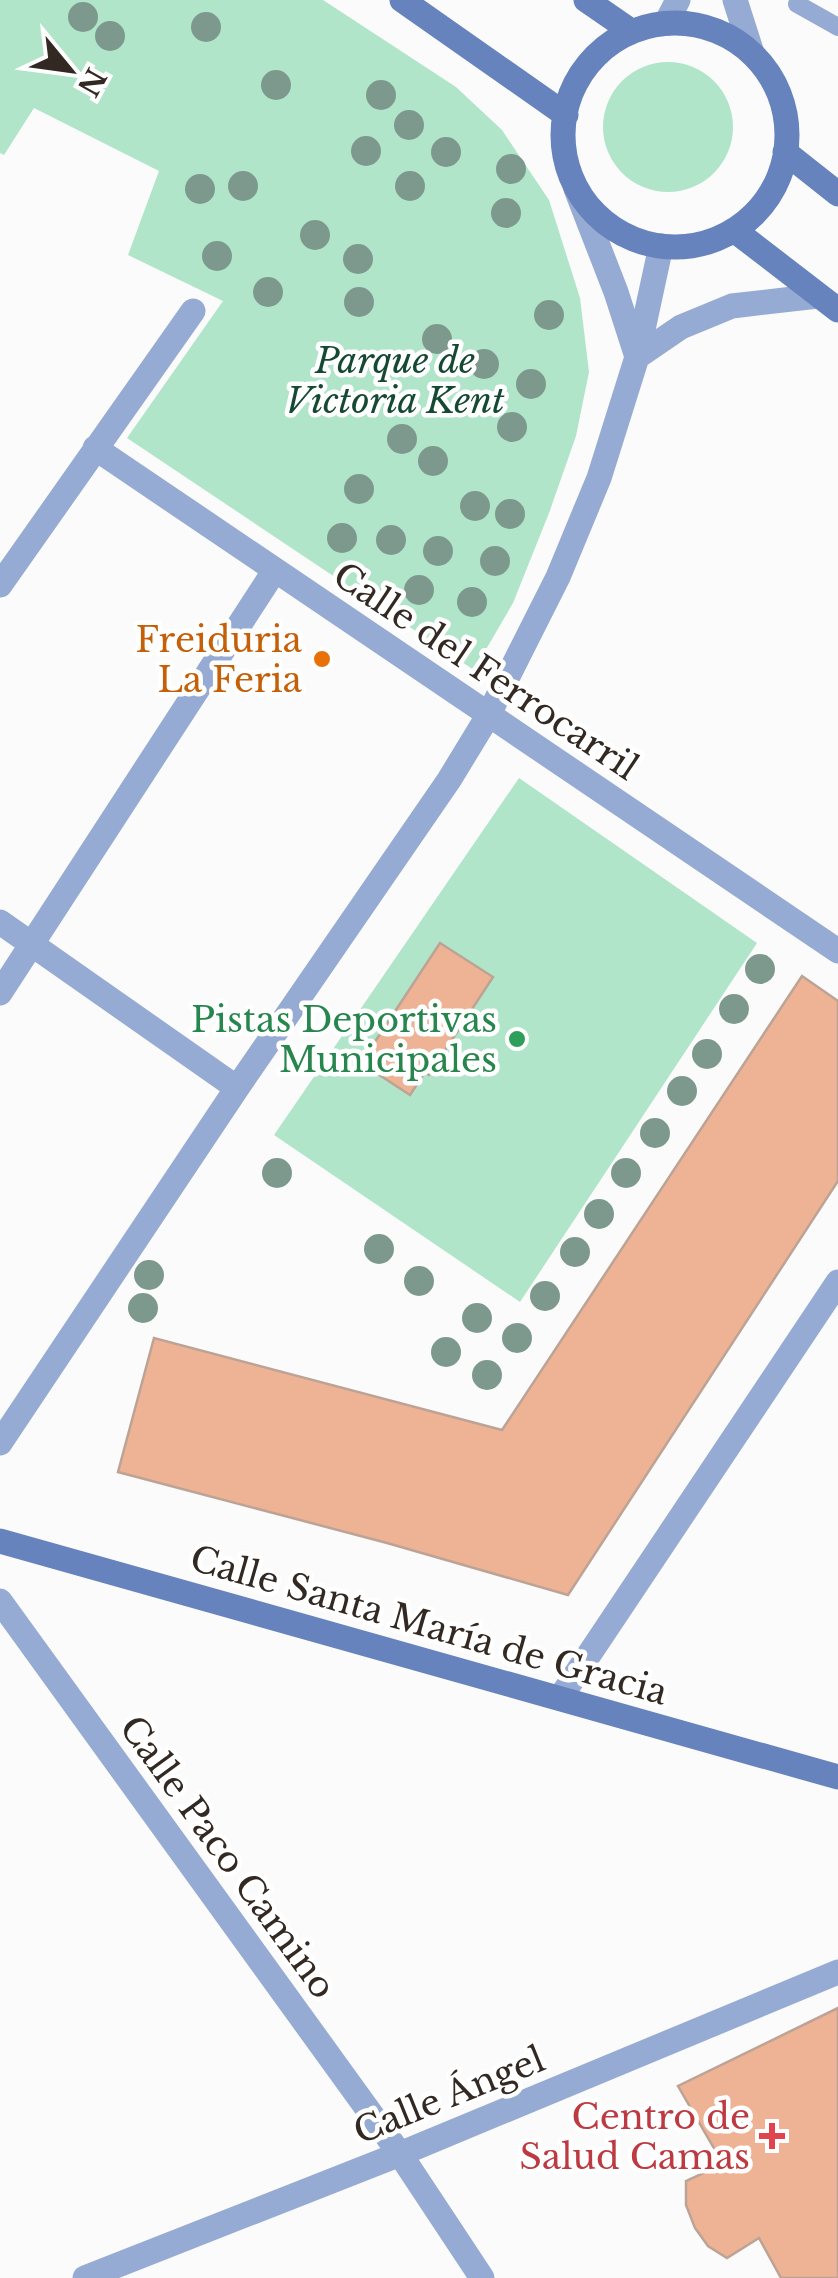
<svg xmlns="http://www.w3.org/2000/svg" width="838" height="2278" viewBox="0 0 838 2278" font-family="'Libre Baskerville',serif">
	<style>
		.green { fill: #b0e5ca }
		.building { fill: #edb394; stroke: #bda395; stroke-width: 2.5 }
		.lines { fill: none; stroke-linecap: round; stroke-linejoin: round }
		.lane { stroke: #96abd3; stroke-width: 18 }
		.street { stroke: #96abd3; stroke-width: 25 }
		.secondary { stroke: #6683bd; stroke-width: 25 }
		.tree { fill: #7d998e }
		.food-dot { fill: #e8710a; stroke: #fff; stroke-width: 4 }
		.leisure-dot { fill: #2e9e5b; stroke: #fff; stroke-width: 4 }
		.health-dot { fill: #e0444e; stroke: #fff; stroke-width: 4 }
		.labels { text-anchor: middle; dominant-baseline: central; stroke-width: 9; stroke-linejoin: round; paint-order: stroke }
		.park-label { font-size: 35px; font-style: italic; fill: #164934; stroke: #fff }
		.food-label { font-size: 35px; fill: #c56008; stroke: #fff; text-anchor: end }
		.street-label { font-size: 35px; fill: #332923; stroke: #fff }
		.leisure-label { font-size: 35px; fill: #27864d; stroke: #fff; text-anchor: end }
		.health-label { font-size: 35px; fill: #be3a42; stroke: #fff; text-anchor: end }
	</style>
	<rect width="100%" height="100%" fill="#fbfbfb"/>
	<path class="green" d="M0,0H323L456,87L502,130L549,200L580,298L589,372L576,436L549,513L513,603L474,670L127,438L223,301L128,255L159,171L34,108L4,155L0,153Z
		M603 127a65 65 0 1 1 130 0a65 65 0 1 1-130 0Z
		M519,778L757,943L520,1302L274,1135Z"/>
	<path class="building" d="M440,943L493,977L429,1075L425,1072L410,1095L361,1063Z
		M802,976L838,1001V1181L568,1595L387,1543L118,1472L154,1338L502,1430Z
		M838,2008V2278H781L759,2238L727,2258L708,2246L695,2228L686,2205V2181L723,2164L678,2086Z"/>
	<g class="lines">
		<path class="lane" d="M797,4L838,27"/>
		<path class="street" d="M735,0L752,53
			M666,23L678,0
			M576,189L616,292L637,357
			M637,357L681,327L732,306L818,296
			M95,448L838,951
			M0,585L193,311
			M0,922L237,1088
			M0,993L275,570
			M0,1443L237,1088L449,780L488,716L558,577L599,478L637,357L661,246
			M0,1601L400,2154L482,2278
			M560,1698L838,1282
			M85,2278L400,2154L838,1972"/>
		<path class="secondary" d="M402,0L566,115
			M586,0L631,31
			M563 135a112 112 0 1 1 224 0a112 112 0 1 1-224 0Z
			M785,152L838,194
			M734,230L838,310
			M0,1541L838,1777"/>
	</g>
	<g class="tree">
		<circle cx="83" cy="17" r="15"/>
		<circle cx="206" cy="27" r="15"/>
		<circle cx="110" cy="36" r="15"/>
		<circle cx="276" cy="85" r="15"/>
		<circle cx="381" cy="95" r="15"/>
		<circle cx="409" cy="125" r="15"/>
		<circle cx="366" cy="151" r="15"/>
		<circle cx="446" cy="152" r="15"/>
		<circle cx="511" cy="169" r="15"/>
		<circle cx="243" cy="186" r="15"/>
		<circle cx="410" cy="186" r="15"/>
		<circle cx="200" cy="189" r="15"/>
		<circle cx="506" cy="213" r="15"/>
		<circle cx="315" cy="235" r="15"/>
		<circle cx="217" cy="256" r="15"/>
		<circle cx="358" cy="259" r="15"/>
		<circle cx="268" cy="292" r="15"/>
		<circle cx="359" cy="302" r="15"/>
		<circle cx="549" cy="315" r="15"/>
		<circle cx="437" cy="339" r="15"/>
		<circle cx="484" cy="364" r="15"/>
		<circle cx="531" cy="384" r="15"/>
		<circle cx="512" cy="427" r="15"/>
		<circle cx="402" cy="439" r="15"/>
		<circle cx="433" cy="461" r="15"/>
		<circle cx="359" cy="489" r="15"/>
		<circle cx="475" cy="506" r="15"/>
		<circle cx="510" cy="514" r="15"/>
		<circle cx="342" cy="538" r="15"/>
		<circle cx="391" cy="540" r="15"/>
		<circle cx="438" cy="551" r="15"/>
		<circle cx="495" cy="561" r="15"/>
		<circle cx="419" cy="590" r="15"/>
		<circle cx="472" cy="602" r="15"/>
		<circle cx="760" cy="969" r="15"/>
		<circle cx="734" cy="1009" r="15"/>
		<circle cx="707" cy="1054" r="15"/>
		<circle cx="682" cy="1091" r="15"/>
		<circle cx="655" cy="1133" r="15"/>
		<circle cx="277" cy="1173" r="15"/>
		<circle cx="626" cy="1173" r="15"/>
		<circle cx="599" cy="1214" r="15"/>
		<circle cx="379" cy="1249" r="15"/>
		<circle cx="575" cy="1252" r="15"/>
		<circle cx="149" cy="1275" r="15"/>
		<circle cx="419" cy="1281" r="15"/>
		<circle cx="545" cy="1296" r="15"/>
		<circle cx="143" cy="1308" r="15"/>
		<circle cx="477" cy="1318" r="15"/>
		<circle cx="517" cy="1338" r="15"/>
		<circle cx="446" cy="1352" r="15"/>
		<circle cx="487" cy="1375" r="15"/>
	</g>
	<circle class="food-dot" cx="322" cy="659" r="10"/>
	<circle class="leisure-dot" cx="517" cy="1039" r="10"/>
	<path class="health-dot" d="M767 2121h10v10h10v10h-10v10h-10v-10h-10v-10h10z"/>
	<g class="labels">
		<g class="park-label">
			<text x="395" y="360">Parque de<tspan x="395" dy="40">Victoria Kent</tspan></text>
		</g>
		<g class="food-label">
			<text x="302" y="639">Freiduria<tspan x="302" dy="40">La Feria</tspan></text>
		</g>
		<g class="street-label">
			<text transform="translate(486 671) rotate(34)">Calle del Ferrocarril</text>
			<text transform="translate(429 1625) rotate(16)">Calle Santa María de Gracia</text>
			<text transform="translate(228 1857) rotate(54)">Calle Paco Camino</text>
			<text transform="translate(449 2095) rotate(-22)">Calle Ángel</text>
		</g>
		<g class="leisure-label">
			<text x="497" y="1019">Pistas Deportivas<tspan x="497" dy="40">Municipales</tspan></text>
		</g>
		<g class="health-label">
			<text x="750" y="2116">Centro de<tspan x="750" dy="40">Salud Camas</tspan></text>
		</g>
	</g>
	<g transform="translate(70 70) rotate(119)" stroke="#ffffff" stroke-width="8" paint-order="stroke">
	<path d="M0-8L18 38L0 25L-18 38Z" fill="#332923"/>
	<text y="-15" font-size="28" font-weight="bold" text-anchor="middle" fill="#332923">N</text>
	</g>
</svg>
